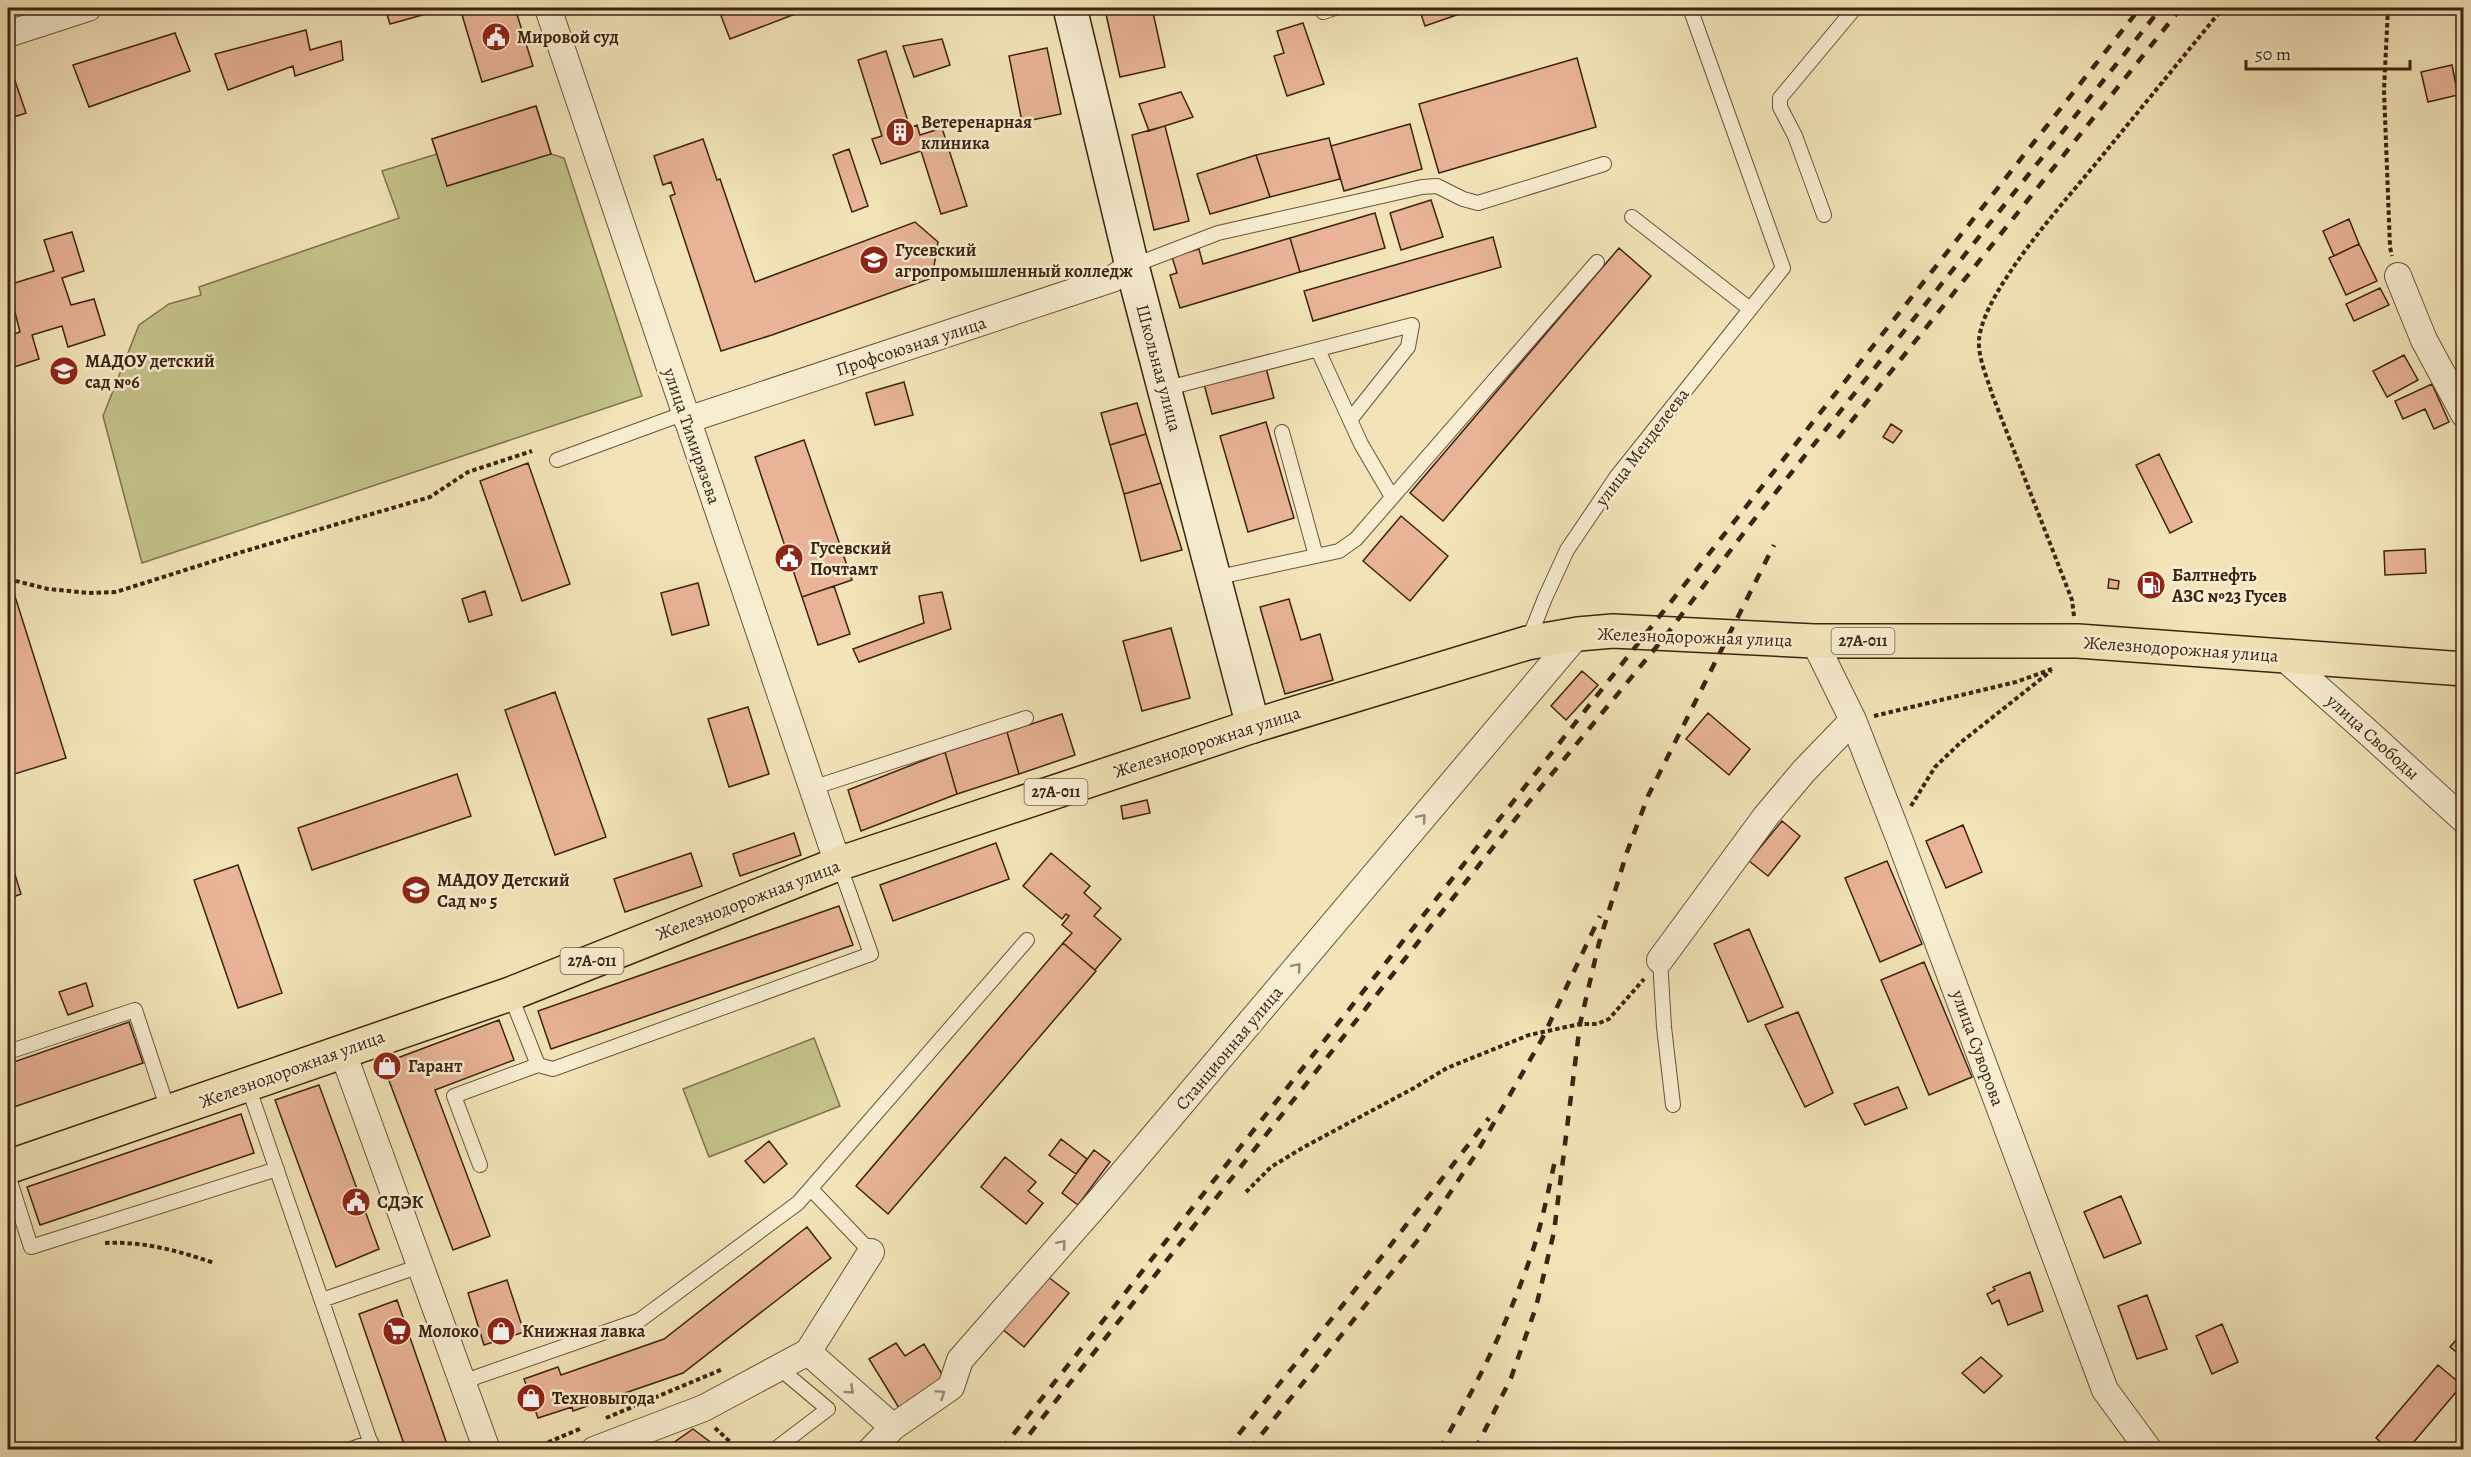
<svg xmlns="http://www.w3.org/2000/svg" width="2471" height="1457" viewBox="0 0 2471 1457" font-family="Alegreya,serif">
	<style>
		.green { fill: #c3c289; stroke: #80724d; stroke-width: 1.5 }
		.building { fill: #e8b396; stroke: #3c2311; stroke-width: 1.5 }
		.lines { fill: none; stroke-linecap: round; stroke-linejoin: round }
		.service-casing { stroke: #6a533b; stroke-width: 16 }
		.minor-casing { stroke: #6a533b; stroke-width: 28 }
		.secondary-casing { stroke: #3c2311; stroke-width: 36 }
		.primary-casing { stroke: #3c2311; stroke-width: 36 }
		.path { stroke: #3c2311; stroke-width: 4; stroke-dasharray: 4.5 3; stroke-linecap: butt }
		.service { stroke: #f7edd1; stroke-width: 14 }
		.minor { stroke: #f7edd1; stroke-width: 26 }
		.secondary { stroke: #f7edd1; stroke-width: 33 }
		.primary { stroke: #f2e4b8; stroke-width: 33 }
		.rail { stroke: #3c2311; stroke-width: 4.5; stroke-dasharray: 10 10; stroke-linecap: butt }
		.oneway { stroke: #9a8871 }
		.labels { text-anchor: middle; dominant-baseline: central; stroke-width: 5; stroke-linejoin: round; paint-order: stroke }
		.shield { fill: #f7edd1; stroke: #74604b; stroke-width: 1.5 }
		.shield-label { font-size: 16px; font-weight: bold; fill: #3c2311 }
		.poi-label { font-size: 18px; font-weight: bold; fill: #3c2311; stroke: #f7edd1; text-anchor: start }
		.street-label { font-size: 18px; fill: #3c2311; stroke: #f7edd1 }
	</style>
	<rect width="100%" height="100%" fill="#f2e4b8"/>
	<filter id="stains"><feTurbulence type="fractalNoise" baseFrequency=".00333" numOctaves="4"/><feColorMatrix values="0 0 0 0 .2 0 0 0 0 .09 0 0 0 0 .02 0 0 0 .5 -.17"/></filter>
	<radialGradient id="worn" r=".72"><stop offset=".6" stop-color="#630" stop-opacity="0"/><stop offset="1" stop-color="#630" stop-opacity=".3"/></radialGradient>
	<path class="green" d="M536,106L551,154L564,158L642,396L142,563L103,416L139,325L169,304L201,295L199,287L399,218L382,171L437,154L432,139Z
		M814,1038L840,1106L709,1157L683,1089Z"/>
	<path class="building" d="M385,8H431L433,12L390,24Z
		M460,8H515L533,66L482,82Z
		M718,8H792L795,14L730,39Z
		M1132,8H1152L1165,67L1120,77L1106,14Z
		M1419,8H1467L1468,11L1425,26Z
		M1303,23L1324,84L1287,96L1274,56L1284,53L1277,31Z
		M306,30L310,50L341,41L343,60L295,76L293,66L228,90L215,54Z
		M175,33L190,71L89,107L73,65Z
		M942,39L950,65L914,77L903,46Z
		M1047,48L1061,114L1022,122L1009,56Z
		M886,51L910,128L917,125L920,135L942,128L967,206L941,214L921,151L881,164L872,139L882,136L858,60Z
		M1577,58L1596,127L1439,173L1419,104Z
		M2452,65L2458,95L2428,102L2421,72Z
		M12,72L26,113L8,119V74Z
		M1181,92L1193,117L1149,131L1139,104Z
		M536,106L551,154L447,186L432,139Z
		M1410,124L1422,169L1344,191L1331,146Z
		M1165,126L1189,221L1154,230L1132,135Z
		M1329,138L1340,179L1270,197L1256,155Z
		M703,139L717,180L720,179L755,282L915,222L938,242L932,278L772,335L721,351L670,196L675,194L671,182L663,185L654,156Z
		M849,149L868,206L852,212L833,155Z
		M1256,155L1270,197L1210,214L1197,174Z
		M1431,200L1443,237L1401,250L1390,213Z
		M1375,213L1385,248L1300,272L1290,238Z
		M2349,219L2359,244L2334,256L2323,231Z
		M72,232L84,271L62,278L71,305L94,299L105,335L68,347L62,326L32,335L39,359L8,369V336L20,332L8,285L54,271L44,240Z
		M1493,237L1501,267L1313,321L1304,291Z
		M1290,238L1300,272L1180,308L1170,275L1177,273L1172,257L1199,249L1203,264Z
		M2359,244L2377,281L2346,295L2329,258Z
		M1619,248L1651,276L1443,521L1410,493Z
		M2380,288L2389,305L2354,321L2346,304Z
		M2404,355L2418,380L2387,397L2373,371Z
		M1266,368L1274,398L1212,414L1204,384Z
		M904,382L913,415L875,425L866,393Z
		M2432,384L2449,422L2434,429L2425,409L2403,419L2395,401Z
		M1137,403L1146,434L1110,445L1101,413Z
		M1266,422L1294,518L1248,532L1220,436Z
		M1891,424L1902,431L1893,443L1883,437Z
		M1146,434L1161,483L1124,494L1110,445Z
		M804,440L852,580L802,597L755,457Z
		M2159,454L2192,522L2170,533L2136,465Z
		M528,463L570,584L522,601L480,481Z
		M1161,483L1182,550L1141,561L1124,494Z
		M1401,516L1448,556L1410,601L1363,561Z
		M2425,549L2426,573L2385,575L2384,551Z
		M2109,579L2119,581L2118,589L2108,588Z
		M698,583L709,625L672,635L661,593Z
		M834,586L850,634L818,645L802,597Z
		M13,590L66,758L8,776V592Z
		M485,591L492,615L469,622L462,599Z
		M942,592L951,629L859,662L853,649L924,623L919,596Z
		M1289,599L1301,640L1320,634L1333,680L1285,694L1260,607Z
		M1171,628L1190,698L1142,711L1123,641Z
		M1582,671L1598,685L1566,720L1551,706Z
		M555,692L606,837L555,855L505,710Z
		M748,707L769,774L729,787L708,719Z
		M1708,713L1750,749L1729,775L1686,739Z
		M1062,714L1075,755L1019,774L1007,732Z
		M1007,732L1019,774L957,794L945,752Z
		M945,752L957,794L861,831L848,790Z
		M457,774L471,816L312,870L298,828Z
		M1147,800L1150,813L1123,819L1121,806Z
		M1782,821L1800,836L1768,876L1749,861Z
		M1963,825L1982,872L1946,888L1926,841Z
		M794,833L801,855L740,876L733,854Z
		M996,843L1009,879L893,921L880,885Z
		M8,852L21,894L8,899Z
		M691,853L702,886L625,912L614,879Z
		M1051,853L1090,886L1084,893L1101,908L1094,916L1121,939L1095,970L1063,943L1072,933L1062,925L1069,916L1066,914L1062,919L1023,886Z
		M1887,861L1922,944L1880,962L1845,878Z
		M238,865L282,993L238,1008L194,880Z
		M839,906L853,945L551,1049L538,1011Z
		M1749,929L1783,1007L1748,1022L1714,944Z
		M1063,943L1096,971L888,1214L856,1186Z
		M1924,962L1972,1077L1929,1095L1881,980Z
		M86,983L93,1006L68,1015L59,992Z
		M1798,1012L1833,1093L1805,1107L1765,1025Z
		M499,1020L514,1060L435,1090L490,1236L453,1250L388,1078L387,1066L392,1060Z
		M129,1022L143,1063L8,1109V1064Z
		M319,1085L379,1249L336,1267L275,1100Z
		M1898,1087L1907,1108L1865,1125L1854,1104Z
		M241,1114L254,1153L40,1225L27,1187Z
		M1061,1139L1087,1159L1076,1174L1049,1155Z
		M769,1141L787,1164L764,1183L745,1161Z
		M1094,1150L1110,1162L1078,1205L1062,1193Z
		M1005,1157L1036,1182L1028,1191L1043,1203L1026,1224L981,1187Z
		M2121,1196L2141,1243L2104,1258L2084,1212Z
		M807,1227L831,1258L683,1373L573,1411L572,1407L538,1418L524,1379L558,1367L561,1375L664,1339Z
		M2030,1272L2043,1311L2008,1325L1999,1300L1992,1304L1987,1294L1995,1290L1993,1287Z
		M1047,1276L1069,1293L1024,1347L1001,1328Z
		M507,1280L524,1332L484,1345L468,1293Z
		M2147,1295L2167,1349L2137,1359L2118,1306Z
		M397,1300L449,1450H406L359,1314Z
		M2222,1324L2238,1362L2212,1374L2196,1336Z
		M2464,1331V1358L2450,1347Z
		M896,1343L905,1356L924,1344L945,1379L899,1408L869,1359Z
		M1981,1357L2002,1376L1984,1393L1962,1373Z
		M2438,1365L2462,1385L2407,1450H2390L2376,1438Z
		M693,1429L721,1450L666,1448Z"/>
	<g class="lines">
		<g class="service-casing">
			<path id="service" d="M1323,12L1335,8
				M1824,215L1795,136L1780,107V98L1855,8
				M1632,217L1750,309
				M1132,266L1218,233L1422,187L1437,186L1463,199L1478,203L1604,164
				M1318,350L1361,444L1392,497
				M1164,389L1412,325L1408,347L1350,420
				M1282,432L1316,556
				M557,460L685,413
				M1214,578L1339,551L1356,539L1597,262
				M1528,641L1545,598L1567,550L1617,476L1783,268L1690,8
				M812,788L1026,718
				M1660,960L1664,1027L1673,1105
				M510,994L538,1065L553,1069L871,954L839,864
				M8,1052L135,1010L169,1113
				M248,1086L373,1450
				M480,1165L454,1096L538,1065
				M8,1175L31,1247L277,1169
				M811,1189L871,1252
				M322,1300L420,1266
				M462,1382L640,1320L798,1203L1027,940
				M348,1450L371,1442
				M774,1450L828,1409L779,1368"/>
		</g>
		<g class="minor-casing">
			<path id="minor" d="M548,8L838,864
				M8,34L88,8
				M2398,276L2424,340L2464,414
				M687,420L1112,279L1132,266
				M1814,641L1853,720L1899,838L2105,1390L2149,1450
				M2281,655L2371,735L2464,820
				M1660,960L1766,816L1803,772L1853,720
				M342,1050L487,1450
				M808,1352L893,1427
				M594,1450L704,1408L808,1352L871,1252
				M871,1450L893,1427L951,1387L960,1360L1100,1200L1578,634"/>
		</g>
		<g class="secondary-casing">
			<path id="secondary" d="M1070,8L1132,266L1253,726"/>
		</g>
		<g class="primary-casing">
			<path id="primary" d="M8,1167L510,994L838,864L1253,726L1527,643L1578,634L1613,631L1814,641H2078L2464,669"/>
		</g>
		<path class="path" d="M2388,8L2384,90L2390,247L2392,256
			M8,579L48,589L89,593L116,592L245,551L430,497L468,472L532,451
			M2074,616L2072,600L1992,394C1987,377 1978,358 1979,340C1983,290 2069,197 2102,156C2142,107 2183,57 2223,8
			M1874,716L2016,682L2052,669
			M1911,806L1935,767L1960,743L2051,671
			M1246,1192L1271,1167L1304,1147L1414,1088L1447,1068L1529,1035L1580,1024H1597L1609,1019L1644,979
			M105,1243C143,1241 179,1251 214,1263
			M606,1418L723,1369
			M715,1428L739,1450
			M512,1447L532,1449L582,1428"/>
		<use href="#service" class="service"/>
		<use href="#minor" class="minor"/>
		<use href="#secondary" class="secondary"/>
		<use href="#primary" class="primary"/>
		<path class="rail" d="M1838,438L2181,8
			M1001,1450L2140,8
			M1017,1450L1528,803L1667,634L1749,526L2161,8
			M1226,1450L1383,1255L1489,1118
			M1249,1450L1421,1236L1476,1154L1542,1039L1600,916
			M1439,1450C1477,1385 1509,1321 1533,1250C1543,1219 1549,1187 1556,1156
			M1475,1450L1511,1378L1536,1307L1554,1232L1580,1024L1599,943L1627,852L1648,796L1774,545"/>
	</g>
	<defs><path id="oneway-chevron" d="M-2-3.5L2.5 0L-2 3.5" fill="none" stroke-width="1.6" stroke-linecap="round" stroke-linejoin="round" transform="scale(1.5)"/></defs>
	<g class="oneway">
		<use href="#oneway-chevron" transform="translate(1422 818) rotate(-50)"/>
		<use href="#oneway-chevron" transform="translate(1297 967) rotate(-50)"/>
		<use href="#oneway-chevron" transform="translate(1062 1244) rotate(-49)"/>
		<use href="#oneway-chevron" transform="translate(850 1390) rotate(42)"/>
		<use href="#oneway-chevron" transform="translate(941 1394) rotate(-34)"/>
	</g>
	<defs>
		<g id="civic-disc" transform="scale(1.5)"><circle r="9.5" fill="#8f2418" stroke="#f7edd1"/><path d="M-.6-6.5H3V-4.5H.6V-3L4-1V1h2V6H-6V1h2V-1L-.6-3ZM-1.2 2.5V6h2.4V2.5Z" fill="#fff"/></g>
		<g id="building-disc" transform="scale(1.5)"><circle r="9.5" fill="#8f2418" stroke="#f7edd1"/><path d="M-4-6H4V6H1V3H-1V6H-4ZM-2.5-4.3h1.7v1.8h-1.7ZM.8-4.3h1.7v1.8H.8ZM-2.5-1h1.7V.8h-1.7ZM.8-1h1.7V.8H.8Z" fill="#fff"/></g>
		<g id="university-disc" transform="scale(1.5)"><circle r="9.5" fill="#8f2418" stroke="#f7edd1"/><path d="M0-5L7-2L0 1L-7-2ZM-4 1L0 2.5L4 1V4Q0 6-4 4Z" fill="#fff"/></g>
		<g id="school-disc" transform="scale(1.5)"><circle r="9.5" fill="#8f2418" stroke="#f7edd1"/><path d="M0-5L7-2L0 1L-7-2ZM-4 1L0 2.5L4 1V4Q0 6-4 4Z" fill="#fff"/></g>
		<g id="fuel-disc" transform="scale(1.5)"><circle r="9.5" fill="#8f2418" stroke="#f7edd1"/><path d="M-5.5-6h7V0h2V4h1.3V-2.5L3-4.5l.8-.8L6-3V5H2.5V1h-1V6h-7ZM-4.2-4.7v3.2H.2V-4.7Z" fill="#fff"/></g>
		<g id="shop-disc" transform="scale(1.5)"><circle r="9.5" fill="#8f2418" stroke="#f7edd1"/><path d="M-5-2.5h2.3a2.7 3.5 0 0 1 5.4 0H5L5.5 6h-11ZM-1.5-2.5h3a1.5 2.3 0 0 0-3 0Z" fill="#fff"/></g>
		<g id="supermarket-disc" transform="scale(1.5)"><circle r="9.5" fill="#8f2418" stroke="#f7edd1"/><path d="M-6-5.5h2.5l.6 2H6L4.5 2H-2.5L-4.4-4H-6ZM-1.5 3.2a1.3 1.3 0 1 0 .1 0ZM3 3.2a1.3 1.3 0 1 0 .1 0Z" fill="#fff"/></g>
	</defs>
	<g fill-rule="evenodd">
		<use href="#civic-disc" x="496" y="37"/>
		<use href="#building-disc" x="900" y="132"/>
		<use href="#university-disc" x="874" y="260"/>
		<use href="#school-disc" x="64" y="371"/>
		<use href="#civic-disc" x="789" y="558"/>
		<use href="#fuel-disc" x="2151" y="585"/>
		<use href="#school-disc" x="416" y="890"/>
		<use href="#shop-disc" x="387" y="1066"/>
		<use href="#civic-disc" x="356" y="1202"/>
		<use href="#supermarket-disc" x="397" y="1331"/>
		<use href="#shop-disc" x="501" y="1331"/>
		<use href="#shop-disc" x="531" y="1398"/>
	</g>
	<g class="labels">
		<g class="shield">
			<rect x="1831.5" y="628" width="63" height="26" rx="4.5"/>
			<rect x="1024.5" y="779" width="63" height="26" rx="4.5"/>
			<rect x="560.5" y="948" width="63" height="26" rx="4.5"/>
		</g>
		<g class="shield-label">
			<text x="1863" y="641">27А-011</text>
			<text x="1056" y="792">27А-011</text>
			<text x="592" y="961">27А-011</text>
		</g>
		<g class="poi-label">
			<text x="517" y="37">Мировой суд</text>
			<text x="921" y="122">Ветеренарная<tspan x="921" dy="21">клиника</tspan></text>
			<text x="895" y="250">Гусевский<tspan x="895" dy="21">агропромышленный колледж</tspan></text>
			<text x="85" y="361">МАДОУ детский<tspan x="85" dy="21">сад №6</tspan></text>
			<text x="810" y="548">Гусевский<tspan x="810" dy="21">Почтамт</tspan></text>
			<text x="2172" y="575">Балтнефть<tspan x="2172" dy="21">АЗС №23 Гусев</tspan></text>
			<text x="437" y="880">МАДОУ Детский<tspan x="437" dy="21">Сад № 5</tspan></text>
			<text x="408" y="1066">Гарант</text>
			<text x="377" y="1202">СДЭК</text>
			<text x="418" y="1331">Молоко</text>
			<text x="522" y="1331">Книжная лавка</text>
			<text x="552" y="1398">Техновыгода</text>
		</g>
		<g class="street-label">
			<text transform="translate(911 346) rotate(-18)">Профсоюзная улица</text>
			<text transform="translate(1159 368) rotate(75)">Школьная улица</text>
			<text transform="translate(692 436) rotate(71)">улица Тимирязева</text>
			<text transform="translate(1642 447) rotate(-53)">улица Менделеева</text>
			<text transform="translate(1695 637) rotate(2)">Железнодорожная улица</text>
			<text transform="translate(2181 649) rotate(4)">Железнодорожная улица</text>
			<text transform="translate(2373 737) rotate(42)">улица Свободы</text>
			<text transform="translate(1207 742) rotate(-18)">Железнодорожная улица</text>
			<text transform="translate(748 900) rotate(-21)">Железнодорожная улица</text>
			<text transform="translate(1229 1048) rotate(-50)">Станционная улица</text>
			<text transform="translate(1978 1048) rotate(70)">улица Суворова</text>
			<text transform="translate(292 1069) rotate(-20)">Железнодорожная улица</text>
		</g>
	</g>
	<rect width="2471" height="1457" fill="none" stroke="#f2e4b8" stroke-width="30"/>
	<rect x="9" y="9" width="2453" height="1439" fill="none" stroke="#3c2311" stroke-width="3"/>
	<rect x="15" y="15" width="2441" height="1427" fill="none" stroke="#3c2311" stroke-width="1.5"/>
	<path d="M2246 60v9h164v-9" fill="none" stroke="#3c2311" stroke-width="3"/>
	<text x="2255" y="60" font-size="18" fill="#3c2311" stroke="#f7edd1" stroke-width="4.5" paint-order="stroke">50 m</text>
	<rect width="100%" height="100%" filter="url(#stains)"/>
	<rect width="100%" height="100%" fill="url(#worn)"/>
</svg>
